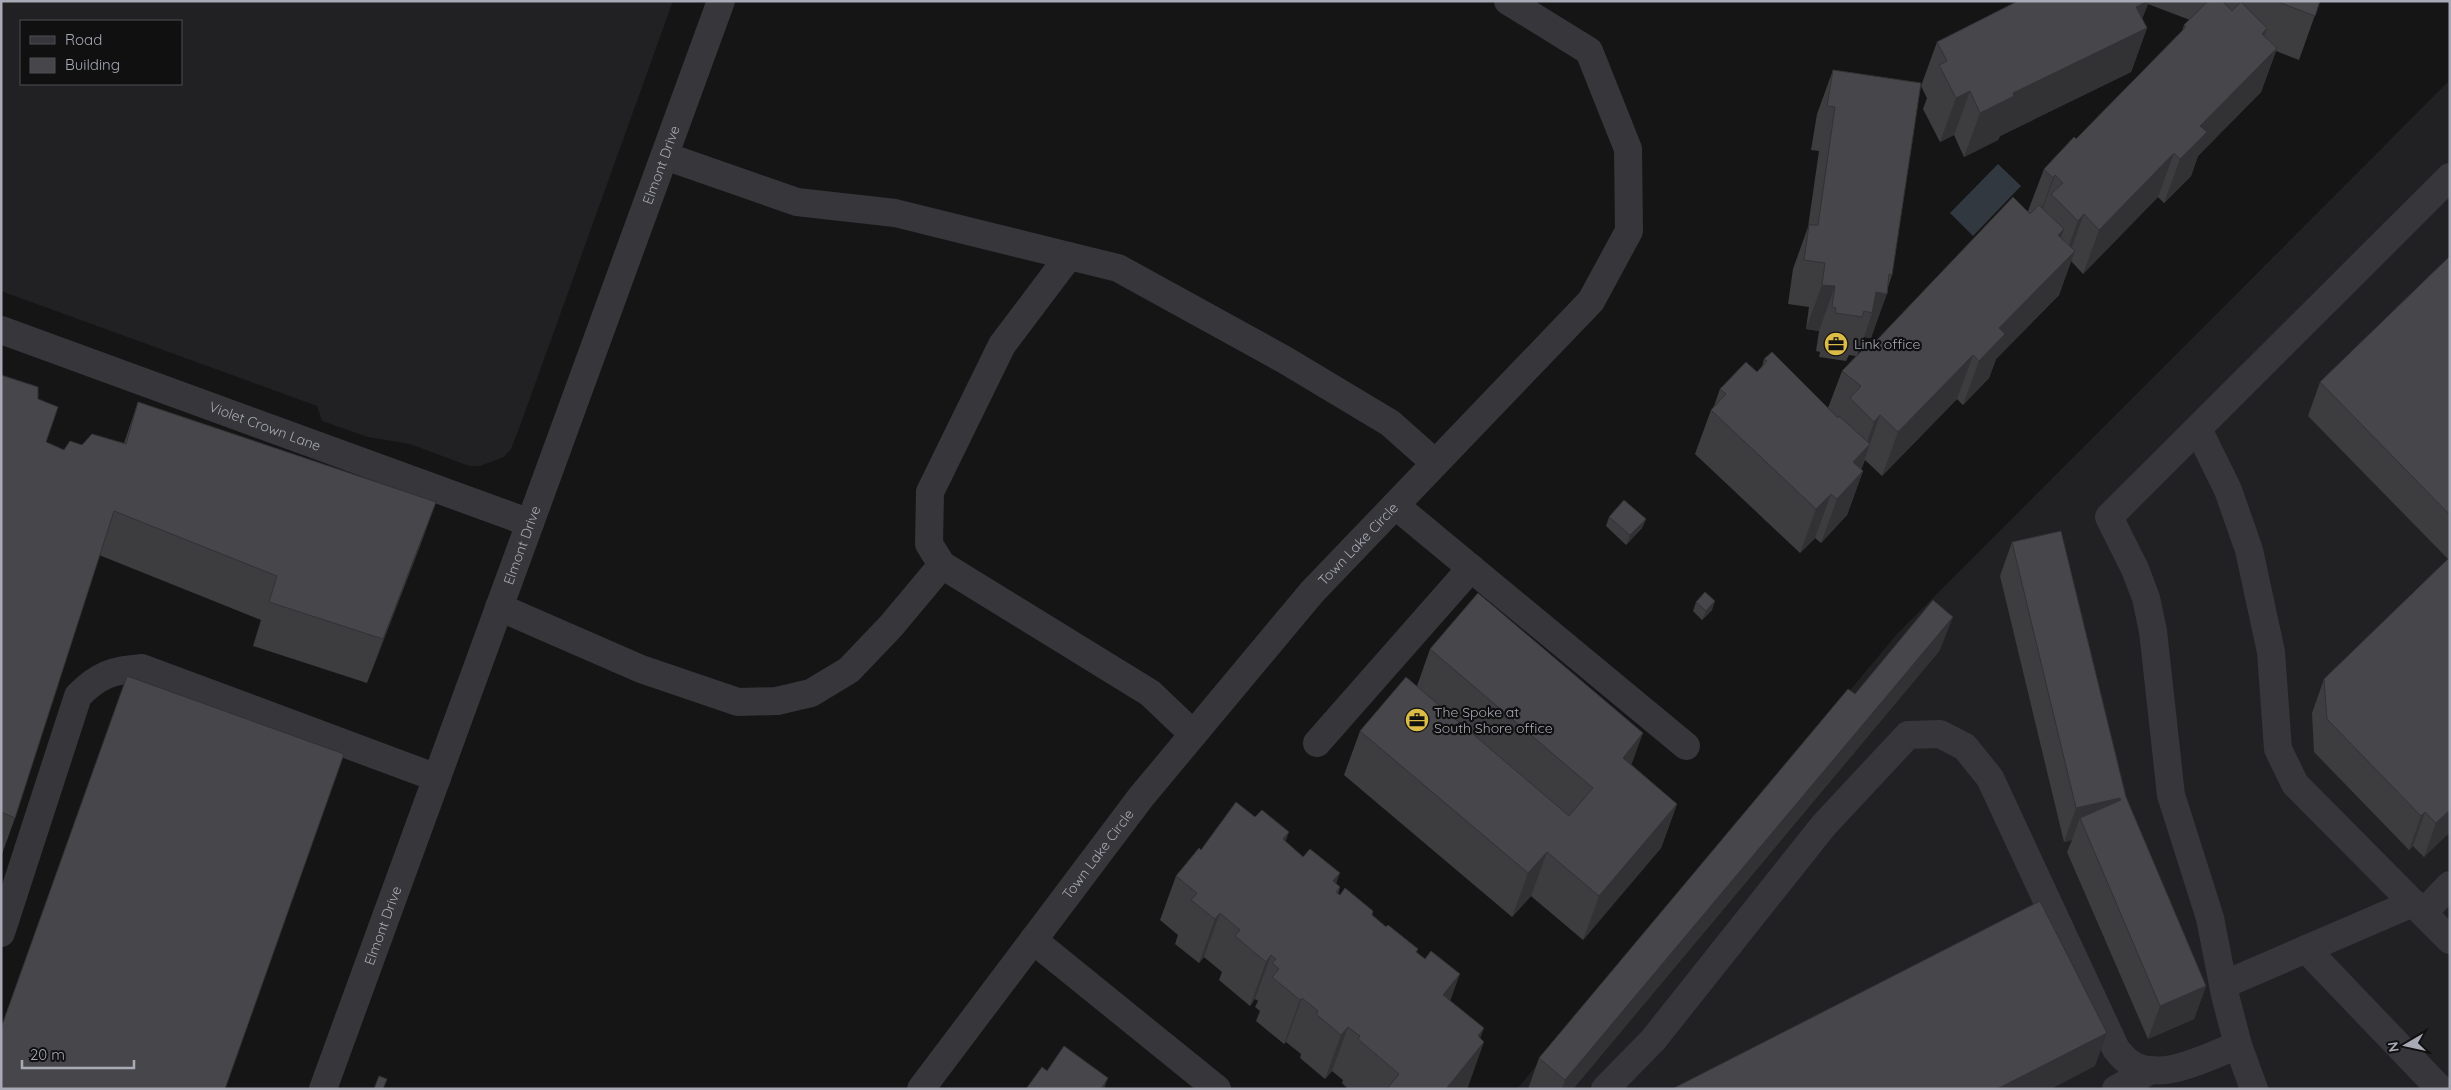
<svg xmlns="http://www.w3.org/2000/svg" width="2451" height="1090" viewBox="0 0 2451 1090" font-family="Quicksand,sans-serif">
	<style>
		.built { fill: #212123; fill-rule: evenodd }
		.water { fill: #31383f }
		.lines { fill: none; stroke-linecap: round; stroke-linejoin: round }
		.minor { stroke: #36363b; stroke-width: 28 }
		.wall { fill: #3d3d40 }
		.shaded-wall { fill: #323234 }
		.building { fill: #47474b; stroke: #323234 }
		.labels { text-anchor: middle; dominant-baseline: central; stroke-width: 4.5; stroke-linejoin: round; paint-order: stroke }
		.street-label { font-size: 14px; fill: #a8aab5; stroke: #101011 }
		.poi-label { font-size: 14px; fill: #a8aab5; stroke: #101011; text-anchor: start }
	</style>
	<rect width="100%" height="100%" fill="#151516"/>
	<path class="built" d="M1,1H673L520,426L511,449L504,457L480,466H469L410,444L368,437L322,421L317,406L1,291ZM21,21H181V84H21Z
		M2450,80V1089H1517L1897,634Z"/>
	<path class="water" d="M1998,164L2021,186L1973,236L1950,213Z"/>
	<g class="lines">
		<g class="minor">
			<path d="M665,156L797,202L895,213L1069,256"/>
			<path id="s1" d="M1,330L530,523"/>
			<path d="M2198,429L2228,490L2249,550L2271,652L2278,749L2295,784L2423,913"/>
			<path d="M1396,506L1686,746"/>
			<path d="M499,607L641,669L738,702L777,701L811,693L849,670L891,626L942,565"/>
			<path d="M1193,734L1150,693L942,565L929,544L930,492L1002,345L1069,256L1118,268L1285,360L1390,423L1435,463"/>
			<path d="M1317,743L1471,568"/>
			<path d="M2450,885L2423,913L2450,940"/>
			<path d="M1,933L78,696C98,675 113,670 142,668L437,778"/>
			<path d="M1033,940L1217,1089"/>
			<path d="M2306,949L2440,1089"/>
			<path d="M2223,985L2413,903"/>
			<path id="s2" d="M323,1089L721,1"/>
			<path id="s3" d="M921,1089L1141,797L1312,592L1591,301L1629,231L1628,149L1589,51L1508,1"/>
			<path d="M1605,1089L1653,1040L1824,825L1908,735L1940,734L1965,747L1990,778L2116,1049C2120,1054 2125,1060 2130,1063C2159,1084 2210,1056 2238,1045"/>
			<path d="M2116,1089L2151,1070"/>
			<path d="M2254,1089L2238,1045L2225,995L2210,918L2171,795L2153,631L2146,598L2135,569L2109,517L2450,177"/>
		</g>
	</g>
	<path class="wall" d="M2018,1H2320L2299,60L2276,51L2261,92L2198,156L2191,176L2164,203L2158,197L2083,274L2071,261L2059,295L1996,359L1989,378L1963,405L1957,399L1882,476L1865,460L1861,470L1863,471L1847,515L1821,543L1815,538L1800,553L1695,454L1711,410L1714,406L1720,389L1757,372L1762,367L1764,359L1828,408L1842,371L1856,356L1849,355L1846,361L1819,357L1820,352L1816,351L1819,331L1806,329L1809,307L1788,304L1793,269L1808,227L1819,151L1811,150L1817,114L1833,70L1892,275L1871,338L1864,337L1857,356L1875,342L2028,211L2044,169L2076,139L2182,31L2184,25L2190,20L2148,4L2142,18L2147,28L2131,72L2000,136L1998,140L1964,157L1954,135L1940,142L1923,109L1927,98L1921,86L1937,42Z
		M2450,256V832L2424,857L2413,846L2409,850L2314,752L2312,713L2324,679L2448,559L2308,416L2320,382Z
		M1,375L38,399L46,442L64,450L82,445L124,443L138,402L436,502L420,546L367,683L253,646L261,620L99,555L15,818L1,857Z
		M1609,517L1646,519L1642,528L1626,545L1606,526Z
		M2012,542L2126,797L2206,986L2194,1019L2148,1039L2067,852L2072,840L2064,842L2000,576Z
		M1696,602L1712,610L1702,620L1693,611Z
		M1430,649L1632,765L1677,804L1661,848L1583,940L1531,896L1512,917L1344,775L1360,731L1417,686Z
		M1940,650L1573,1089H1528L1539,1058L1855,694Z
		M1255,817L1340,887L1338,894L1372,915L1417,952L1450,1001L1480,1039L1468,1087L1466,1089H1348L1342,1083L1343,1080L1332,1071L1325,1079L1300,1058L1301,1054L1286,1042L1284,1044L1256,1021L1260,1011L1255,1007L1258,1001L1255,999L1250,1006L1219,980L1222,972L1204,957L1199,963L1175,944L1178,935L1160,920L1176,876L1201,850Z"/>
	<path class="shaded-wall" d="M2149,1L2137,33L2147,28L2131,72L2000,136L1998,140L1964,157L1980,113L2013,93L2136,7Z
		M2267,28L2251,72L2262,34Z
		M2277,48L2261,92L2198,156L2191,176L2164,203L2180,159L2200,126Z
		M1970,91L1954,135L1940,142L1956,98Z
		M2174,153L2158,197L2083,274L2099,230Z
		M2055,175L2039,219L2037,222L2053,178Z
		M2084,214L2068,258L2075,251L2059,295L1996,359L1989,378L1963,405L1979,361L1999,328L2062,264L2078,221Z
		M2064,229L2048,273L2058,235Z
		M1822,285L1835,286L1819,331L1806,329Z
		M1876,292L1887,294L1871,338L1864,337L1872,313Z
		M1973,355L1957,399L1882,476L1898,432Z
		M1880,415L1859,475L1863,471L1847,515L1821,543L1837,499L1853,462L1864,451L1874,422Z
		M1831,494L1815,538L1800,553L1816,509Z
		M436,502L420,546L367,683L383,639Z
		M1646,519L1642,528L1626,545L1630,535Z
		M1715,601L1712,610L1702,620L1706,611Z
		M1953,617L1940,650L1573,1089H1562L1565,1080Z
		M1643,733L1627,777L1623,758Z
		M2120,798L2108,831L2080,818L2072,840L2064,842L2076,808Z
		M1677,804L1661,848L1583,940L1599,896Z
		M2450,810V832L2424,857L2436,823Z
		M2425,812L2413,846L2409,850L2421,816Z
		M1289,832L1273,876L1283,839Z
		M1547,852L1531,896L1512,917L1528,873Z
		M1340,873L1324,917L1333,881Z
		M1220,913L1204,957L1199,963L1215,919Z
		M1271,955L1255,999L1250,1006L1266,962Z
		M1460,974L1444,1018L1443,995Z
		M2206,986L2194,1019L2148,1039L2160,1006Z
		M1302,998L1286,1042L1284,1044L1300,1000Z
		M1348,1027L1332,1071L1325,1079L1341,1035Z
		M1484,1028L1474,1055L1484,1042L1468,1087L1466,1089H1446L1478,1036Z
		M2107,1033L2095,1066L2051,1089H1997Z
		M1108,1078L1104,1089H1101Z"/>
	<path class="building" d="M2018,1H2148L2136,7L2147,28L2013,93L2014,96L1980,113L1970,91L1956,98L1939,65L1947,61L1937,42Z
		M2208,1H2222L2232,11L2241,2L2267,28L2262,34L2277,48L2200,126L2207,132L2180,159L2174,153L2099,230L2084,214L2078,221L2051,194L2063,183L2055,175L2053,178L2044,169L2074,137L2076,139L2186,27L2184,25Z
		M2276,1H2320L2315,16Z
		M1833,70L1921,83L1892,275L1889,274L1887,294L1876,292L1872,313L1864,311L1862,317L1835,313L1836,308L1832,307L1835,286L1822,285L1825,263L1804,260L1809,225H1818L1835,107L1827,106Z
		M2013,197L2030,214L2039,205L2064,229L2058,235L2075,251L1999,328L2005,334L1979,361L1973,355L1898,432L1880,415L1874,422L1850,398L1861,386L1842,371L1872,340L1875,342Z
		M2450,256V515L2320,382Z
		M1772,352L1838,418L1839,416L1870,444L1853,462L1863,471L1837,499L1831,494L1816,509L1711,410L1726,394L1720,389L1746,362L1757,372L1767,361L1764,359Z
		M1,375L38,387V399L58,407L46,442L64,450L70,441L82,445L92,434L126,444L138,402L436,502L383,639L269,602L277,576L114,511L15,818L1,812Z
		M1624,500L1646,519L1630,535L1609,517Z
		M2061,531L2126,797L2206,986L2160,1006L2080,818L2121,800L2120,798L2076,808L2012,542Z
		M2450,557V810L2436,823L2425,812L2421,816L2327,719L2324,679Z
		M1705,592L1715,601L1706,611L1696,602Z
		M1478,593L1643,733L1623,758L1677,804L1599,896L1547,852L1528,873L1360,731L1406,677L1569,816L1593,788L1430,649Z
		M1933,600L1953,617L1565,1080L1539,1058L1848,689L1855,694Z
		M127,676L344,754L225,1089H1V1028Z
		M1236,802L1255,817L1262,810L1289,832L1283,839L1303,857L1310,849L1340,873L1333,881L1340,887L1336,892L1340,895L1345,888L1373,911L1372,915L1386,927L1388,925L1418,949L1416,952L1425,959L1431,951L1460,974L1443,995L1484,1028L1478,1036L1484,1042L1446,1089H1387L1399,1074L1358,1039L1360,1036L1348,1027L1341,1035L1316,1014L1318,1011L1302,998L1300,1000L1272,977L1279,969L1272,963L1276,959L1271,955L1266,962L1235,936L1240,930L1220,913L1215,919L1191,900L1197,893L1176,876L1199,848L1201,850Z
		M2040,901L2107,1033L1997,1089H1672Z
		M1064,1046L1108,1078L1101,1089H1026L1042,1067L1047,1071Z
		M379,1076L387,1079L383,1089H374Z"/>
	<defs>
		<g id="office-disc" transform="scale(1.25)"><circle r="9.5" fill="#dcbc47" stroke="#101011"/><path d="M-6-3h4V-5.5h4V-3h4V5H-6ZM-1-4.5V-3h2v-1.5ZM-6 0V1H6V0Z" fill="#111"/></g>
	</defs>
	<g fill-rule="evenodd">
		<use href="#office-disc" x="1836" y="344"/>
		<use href="#office-disc" x="1417" y="720"/>
	</g>
	<g class="labels">
		<g class="street-label">
			<text stroke="none"><textPath href="#s2" startOffset="984">Elmont Drive</textPath></text>
			<text stroke="none"><textPath href="#s1" startOffset="281">Violet Crown Lane</textPath></text>
			<text stroke="none"><textPath href="#s3" startOffset="699">Town Lake Circle</textPath></text>
			<text stroke="none"><textPath href="#s2" startOffset="579">Elmont Drive</textPath></text>
			<text stroke="none"><textPath href="#s3" startOffset="294">Town Lake Circle</textPath></text>
			<text stroke="none"><textPath href="#s2" startOffset="174">Elmont Drive</textPath></text>
		</g>
		<g class="poi-label">
			<text x="1854" y="344">Link office</text>
			<text x="1434" y="712">The Spoke at<tspan x="1434" dy="16">South Shore office</tspan></text>
		</g>
	</g>
	<rect width="2451" height="1090" fill="none" stroke="#a8aab5" stroke-width="5"/>
	<rect x="20" y="20" width="162" height="65" fill="#101011" stroke="#4d4e53"/>
	<rect x="30" y="36" width="25" height="8" fill="#36363b" stroke="#4d4e53"/>
	<text x="65" y="45" font-size="15" fill="#a8aab5">Road</text>
	<rect x="30" y="58" width="25" height="15" fill="#47474b" stroke="#4d4e53"/>
	<text x="65" y="70" font-size="15" fill="#a8aab5">Building</text>
	<g transform="translate(2406 1045) rotate(261)" stroke="#101011" stroke-width="4" paint-order="stroke">
	<path d="M0-4L9 19L0 12L-9 19Z" fill="#a8aab5"/>
	<text y="-8" font-size="14" font-weight="bold" text-anchor="middle" fill="#a8aab5">N</text>
	</g>
	<path d="M22 1060v8h112v-8" fill="none" stroke="#a8aab5" stroke-width="2.5"/>
	<text x="30" y="1060" font-size="15" fill="#a8aab5" stroke="#101011" stroke-width="4" paint-order="stroke">20 m</text>
</svg>
